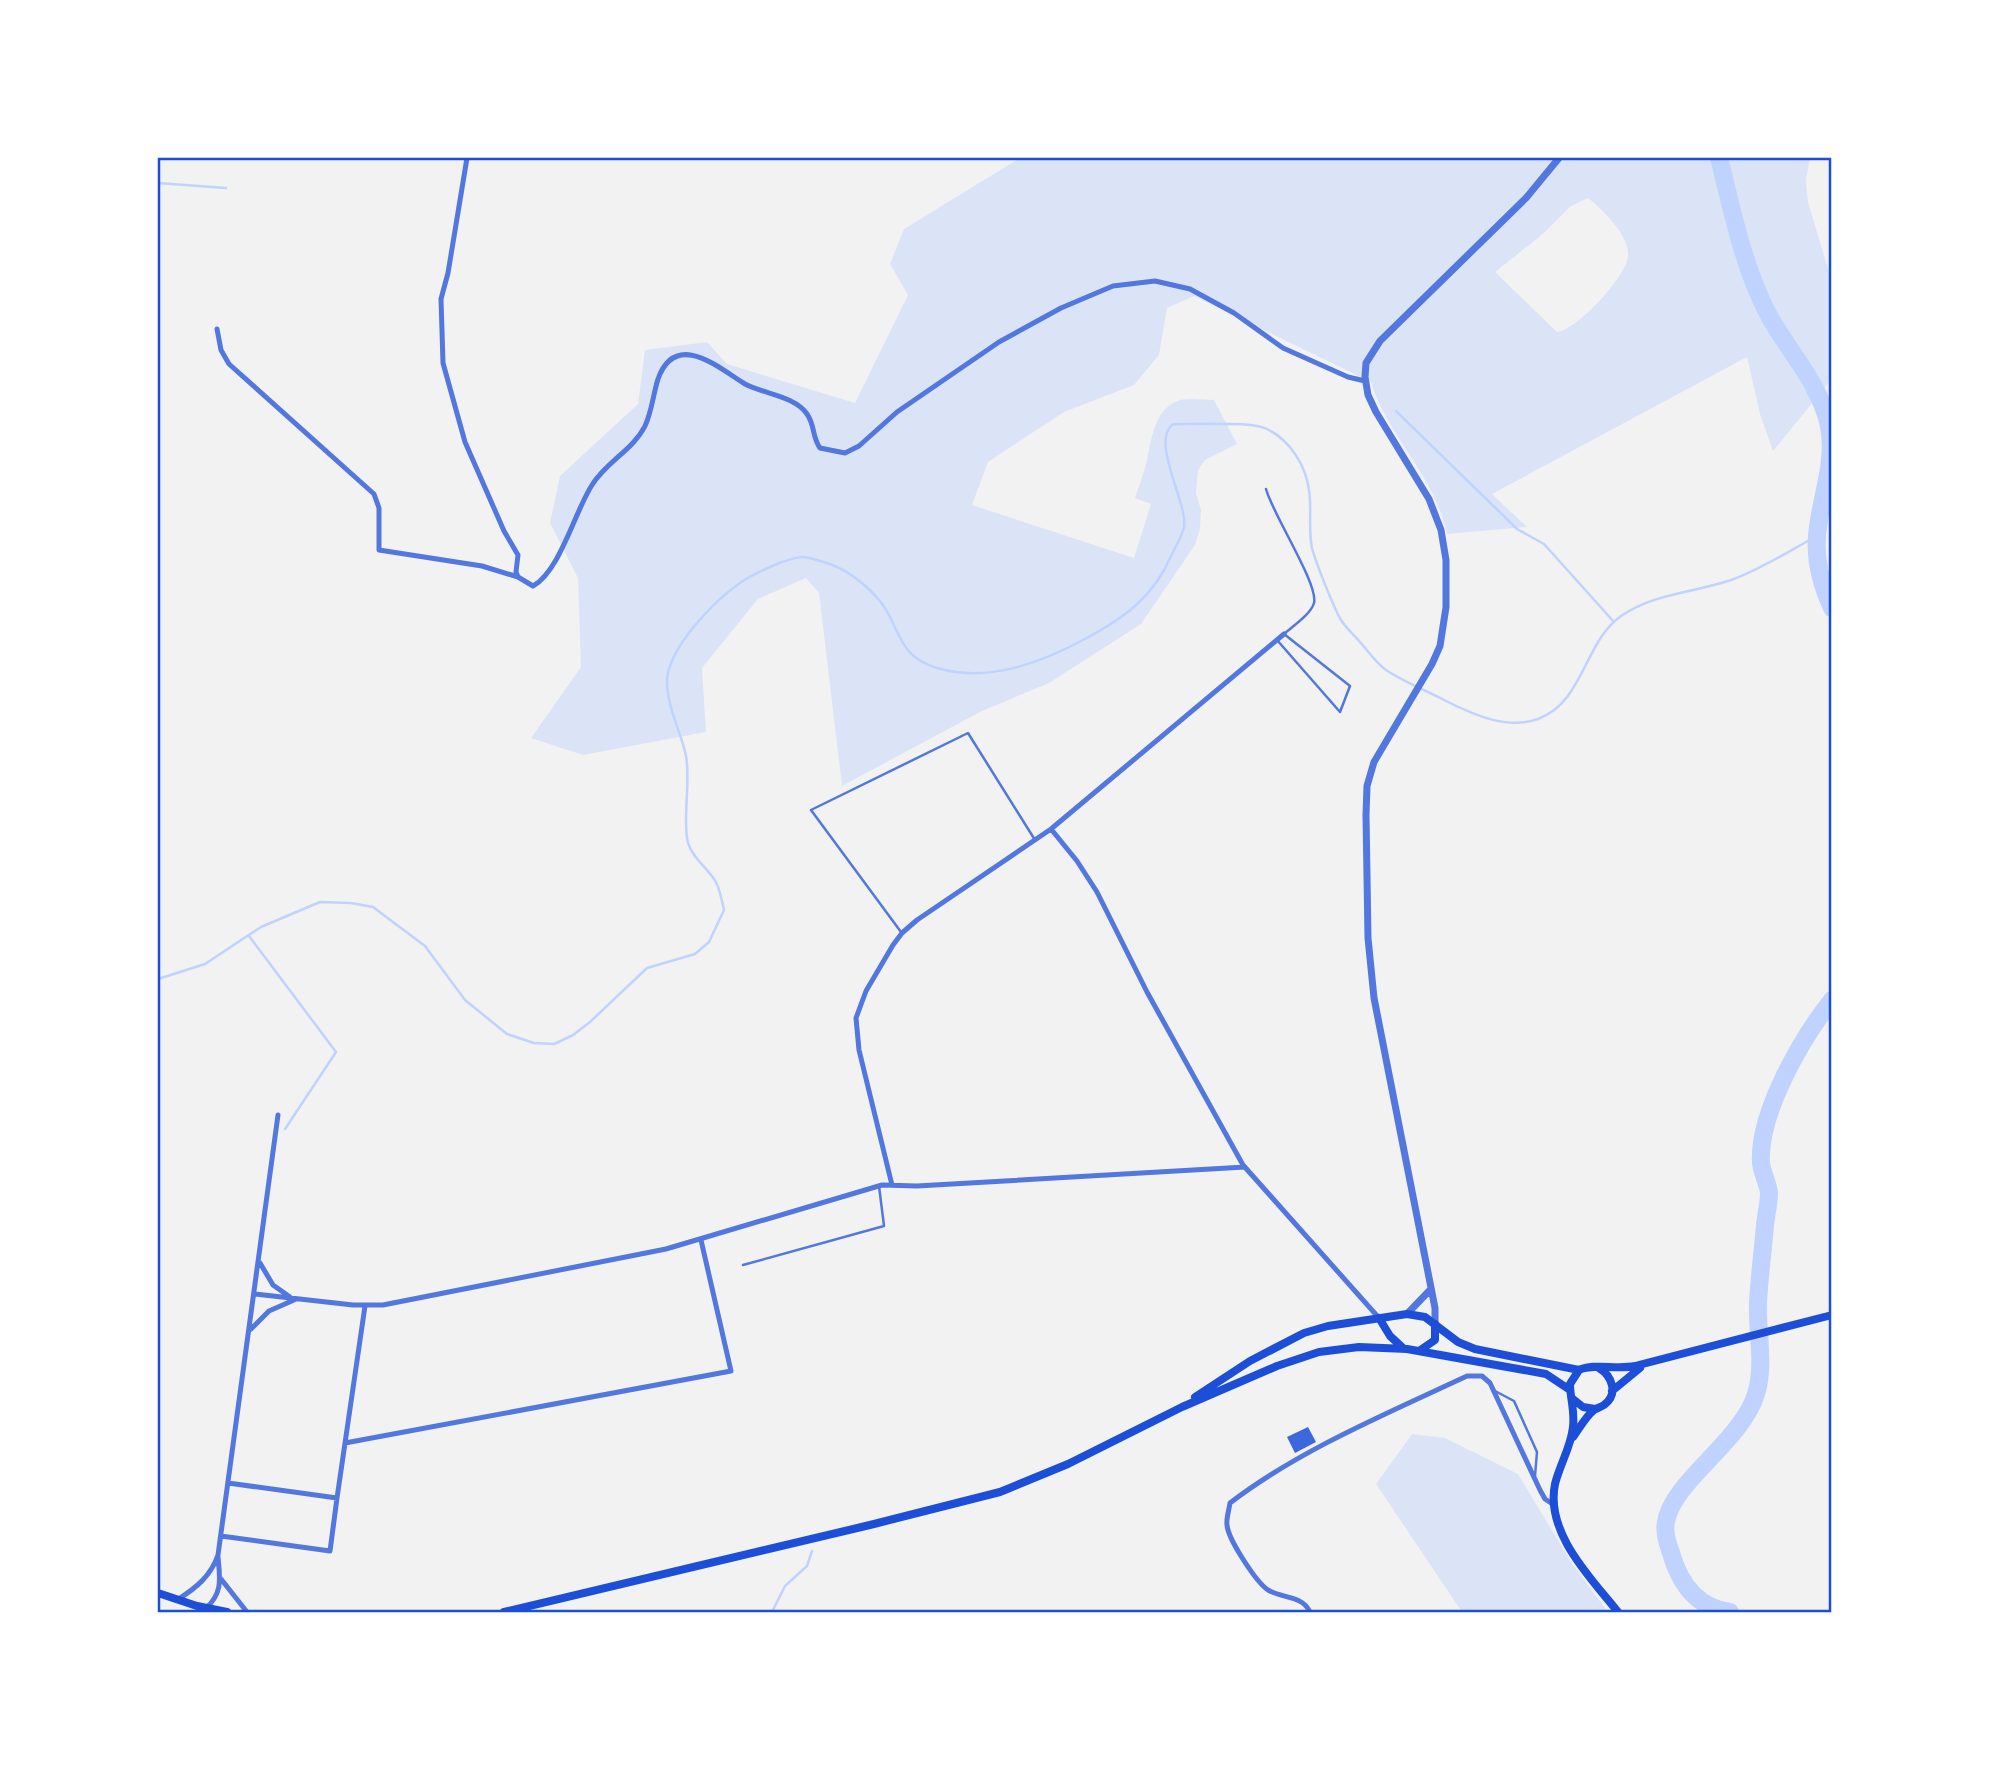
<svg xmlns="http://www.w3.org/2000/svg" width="1989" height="1770" viewBox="0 0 1989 1770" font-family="'DejaVu Sans',sans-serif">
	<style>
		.green { fill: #dbe4f7; fill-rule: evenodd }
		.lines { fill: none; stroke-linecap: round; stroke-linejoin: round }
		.stream { stroke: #bfd3fe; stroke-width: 2.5 }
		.river { stroke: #bfd3fe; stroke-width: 18 }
		.building { fill: #3d67dc }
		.service { stroke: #5277de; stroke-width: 2.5 }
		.minor { stroke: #5277de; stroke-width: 5 }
		.tertiary { stroke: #5277de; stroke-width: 7 }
		.secondary { stroke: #1d4ed8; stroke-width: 8 }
		.neatline { fill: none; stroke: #1d4ed8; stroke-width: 2.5 }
	</style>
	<rect width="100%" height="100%" fill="#f2f2f2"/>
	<path class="green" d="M1020,158H1810L1806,180L1808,202L1831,279V380L1773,451L1760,414L1747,357L1492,494L1527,527L1447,534C1435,476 1388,437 1371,382L1194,296L1167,308L1159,355L1134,385L1064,412L988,462L972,505L1134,558L1151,504L1135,498C1139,486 1144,473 1147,460C1151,441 1154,412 1175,402C1185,397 1202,400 1214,400L1237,444L1205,460L1198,470L1196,493L1201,510L1200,529L1195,545L1141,624L1049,683L980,712L842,786L819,593L806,578L758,599L702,668L706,732L583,755L531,738L581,667L578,578L550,523L560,476L638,404L645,350L707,342L727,364L855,403L908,295L890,264L904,229ZM1588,198C1602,209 1629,235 1628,255C1628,275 1577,330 1557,332L1495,272L1544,233L1571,206Z
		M1412,1434L1445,1438L1518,1474L1573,1565L1608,1612H1462L1376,1484Z"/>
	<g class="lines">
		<path class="stream" d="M158,183L226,188
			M1396,411L1517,529L1544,544L1614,622
			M249,936L336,1052L285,1129
			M158,979L205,964L261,927L320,902L351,903L373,907L425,946L465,1000L507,1034L534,1043L554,1044L573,1035L590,1022L647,968L695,954L709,942L724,910C722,901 720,890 716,882C708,868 693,859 688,843C682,820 691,782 686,756C681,731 667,708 667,681C668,648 714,601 740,583C753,574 786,558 802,557C809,557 823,562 830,564C852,572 877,593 888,613C902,640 904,658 937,668C988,683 1040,663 1085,639C1124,618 1154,597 1172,554C1176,546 1182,536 1184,527C1188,504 1151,443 1172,425C1175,423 1221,424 1229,424C1240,424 1257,424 1267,429C1290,440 1306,466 1309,490C1312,509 1308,530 1312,548C1316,563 1333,606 1341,620C1346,628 1354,635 1360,642C1368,651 1376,663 1386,670C1404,682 1427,691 1446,701C1474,715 1507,730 1538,719C1584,702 1584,642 1621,616C1655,593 1693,593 1731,580C1760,570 1789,551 1817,536
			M772,1612L785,1586L807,1566L812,1551"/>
		<path class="river" d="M1719,158C1732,209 1742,262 1766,310C1785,348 1820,382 1829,426C1836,465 1820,498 1817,536C1815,560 1822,586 1832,608
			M1730,1612C1697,1608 1680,1584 1671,1553C1668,1545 1664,1531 1666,1522C1672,1482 1742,1441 1756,1394C1765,1365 1757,1334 1758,1304C1759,1278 1763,1251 1765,1225C1766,1215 1769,1203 1769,1193C1768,1183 1762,1173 1761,1163C1758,1113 1802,1038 1832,1000"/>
	</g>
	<path class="building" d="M1308,1427L1316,1442L1295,1453L1287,1437Z"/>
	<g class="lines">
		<path class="service" d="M1266,489C1272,513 1319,585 1314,603C1311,614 1293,626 1284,634L1350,686L1340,712L1277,640
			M901,932L811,810L968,733L1035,840
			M743,1265L884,1226L879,1186
			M1495,1391L1514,1401L1537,1452L1535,1476"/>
		<path class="minor" d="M467,158L448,273L441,299L443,363L465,442L504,531L518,555L516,572L518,577L533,586C560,571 575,511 592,485C606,462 633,450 645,426C652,411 653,395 658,379C676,329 720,369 745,384C764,394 795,396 807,414C815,425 812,437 820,448L845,453L859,446L897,412L999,342L1061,308L1113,286L1155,281L1190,289L1234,313L1283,348L1348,377L1365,381
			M217,329L221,350L229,364L374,494L379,508V550L482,566L518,577
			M1051,829L1077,861L1097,892L1147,992L1243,1165L1379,1318
			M892,1185L859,1050L856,1018L866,991L893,945L902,933L917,920L1051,829L1284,634
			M260,1263L273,1285L290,1297
			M255,1294L353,1305H383L666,1249L882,1185L917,1186L1245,1167
			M251,1329L269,1311L294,1300
			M345,1443L731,1371L701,1240
			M337,1498L365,1306
			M221,1536L330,1551L337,1498L228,1483
			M221,1579L247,1612
			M177,1600C196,1588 211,1576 218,1555L278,1115
			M206,1608C223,1593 220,1578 218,1557
			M1310,1612C1302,1595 1283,1599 1268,1590C1256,1582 1228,1539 1227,1525C1226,1519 1229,1510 1230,1503C1299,1450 1388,1413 1467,1376H1482L1490,1383L1540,1490L1545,1499L1554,1505"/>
		<path class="tertiary" d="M1407,1314L1430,1290
			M1435,1324V1308L1374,998L1368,938L1366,815L1367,786L1374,762L1432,664L1440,646L1446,607V560L1441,530L1429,499L1376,412L1368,395L1365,377L1366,363L1380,341L1526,198L1559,158"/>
		<path class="secondary" d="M1379,1318L1390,1336L1403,1348
			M1419,1351L1435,1340V1324
			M1579,1370L1570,1384C1570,1398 1575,1410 1573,1427C1571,1447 1560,1464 1555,1484C1545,1533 1591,1578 1618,1612
			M1612,1391L1640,1368
			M1195,1397L1250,1361L1304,1333L1328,1326L1407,1314L1425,1317L1458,1342L1475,1349L1579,1370C1594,1363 1617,1370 1635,1366L1832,1315
			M1573,1399L1583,1407L1595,1409
			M1573,1437C1579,1429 1586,1416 1594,1410C1597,1408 1601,1407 1604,1405C1619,1394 1612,1376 1599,1368
			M158,1593L197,1606L227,1612
			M504,1612L874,1524L1000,1492L1068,1464L1182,1407L1277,1366L1319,1352L1359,1347L1407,1349L1546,1374L1570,1390"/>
	</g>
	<rect width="1989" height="1770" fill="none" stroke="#ffffff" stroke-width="318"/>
	<rect x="159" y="159" width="1671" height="1452" class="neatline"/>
</svg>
